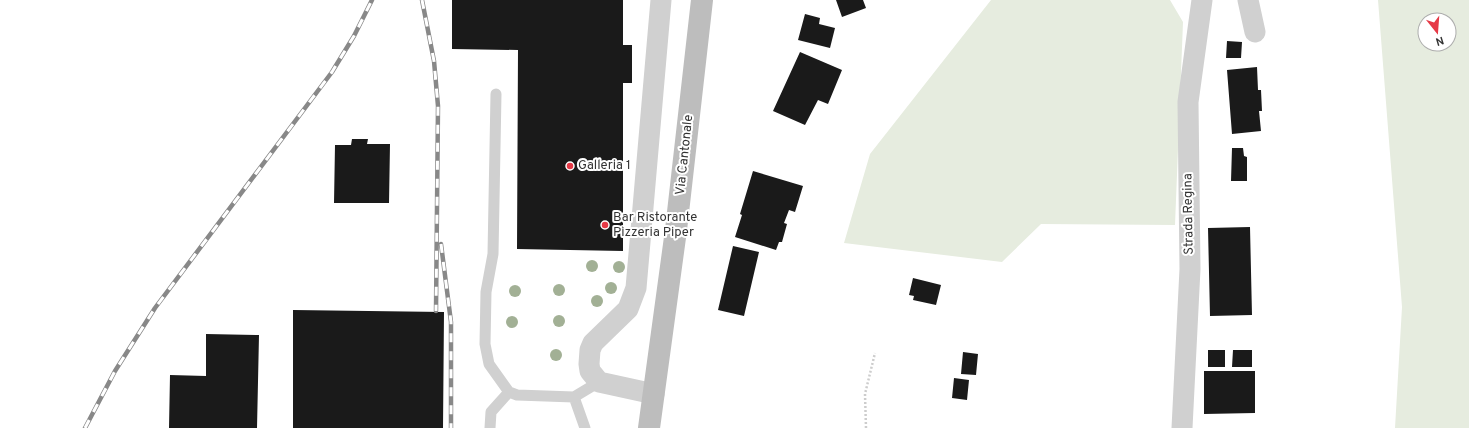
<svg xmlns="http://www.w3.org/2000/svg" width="1469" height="428" viewBox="0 0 1469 428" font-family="Overpass,sans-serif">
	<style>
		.green { fill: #e6ecdf; fill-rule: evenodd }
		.building { fill: #1a1a1a }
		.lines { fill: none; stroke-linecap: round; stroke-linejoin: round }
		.path { stroke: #cdcdcd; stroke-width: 2.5; stroke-dasharray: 2 2; stroke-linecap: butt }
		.service { stroke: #d0d0d0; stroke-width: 11 }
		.minor { stroke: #d0d0d0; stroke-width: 21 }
		.secondary { stroke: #bdbdbd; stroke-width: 22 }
		.rail-casing { stroke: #888; stroke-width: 4.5 }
		.rail { stroke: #fff; stroke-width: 3; stroke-dasharray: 9; stroke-linecap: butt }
		.tree { fill: #a2b095 }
		.poi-dot { fill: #e63946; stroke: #fff; stroke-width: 1.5 }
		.labels { text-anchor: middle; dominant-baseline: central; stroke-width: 4; stroke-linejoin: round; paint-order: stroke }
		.street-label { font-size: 13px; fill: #333; stroke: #fff }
		.poi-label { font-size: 13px; fill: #333; stroke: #fff; text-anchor: start }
	</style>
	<rect width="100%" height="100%" fill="#fff"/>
	<path class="green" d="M991,0H1170L1183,22L1175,225L1041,224L1002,262L844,243L870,154Z
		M1378,0H1469V428H1395L1402,307ZM1425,20H1449V44H1425Z"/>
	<path class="building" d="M452,0H623V45H632V83H623V251L517,249L518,50L452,49Z
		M836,0H863L866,8L842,17Z
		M805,14L820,18L819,24L835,28L830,48L798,40Z
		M1227,41L1242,42L1241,58H1226Z
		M800,52L842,70L828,104L818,100L805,125L773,111Z
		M1257,67L1258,90H1261L1262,111H1259L1261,131L1232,134L1227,70Z
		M352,139H368L367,144H390L389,203H334L335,145H351Z
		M1232,148H1243L1244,156L1247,157V181H1231Z
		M753,171L803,186L795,212L789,210L784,223L787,224L782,242H779L776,250L735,237L742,215L740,214Z
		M1250,227L1252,315L1210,316L1208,228Z
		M733,246L759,252L744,316L718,310Z
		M913,278L941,285L936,305L913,300L914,296L909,295Z
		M293,310L444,312L443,428H293Z
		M206,334L259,335L257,428H169L170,375L206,376Z
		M1208,350H1225V367H1208Z
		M1233,350H1252V367H1232Z
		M963,352L978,354L976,375L961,374Z
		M1204,371H1255V413L1204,414Z
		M954,378L969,380L967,400L952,398Z"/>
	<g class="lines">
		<path class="path" d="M866,428L865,394L875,353"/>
		<path class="service" d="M509,392L517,395L574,397L599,382
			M574,397L585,428
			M490,428L491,412L509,392L489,364L485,344L486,292L493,254L496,94"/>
		<path class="minor" d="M1248,0L1255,32
			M654,394L599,382L590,371L589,364L590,350L593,343L628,309L636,288L661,0
			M1182,428L1190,269L1188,102L1202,0"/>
		<path class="secondary" d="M649,428L676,230L702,0"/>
		<g class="rail-casing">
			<path id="rail" d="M422,0L434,61L438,106L436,311
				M441,244L451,322V428
				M85,428L115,371L155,308L332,72L354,36L372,0"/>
		</g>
		<use href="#rail" class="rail"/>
	</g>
	<g class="tree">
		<circle cx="592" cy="266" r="6"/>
		<circle cx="619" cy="267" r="6"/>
		<circle cx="611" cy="288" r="6"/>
		<circle cx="559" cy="290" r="6"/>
		<circle cx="515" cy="291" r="6"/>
		<circle cx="597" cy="301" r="6"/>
		<circle cx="559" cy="321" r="6"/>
		<circle cx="512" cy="322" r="6"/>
		<circle cx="556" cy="355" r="6"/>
	</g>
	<g class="poi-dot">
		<circle cx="570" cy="166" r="4"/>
		<circle cx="605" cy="225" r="4"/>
	</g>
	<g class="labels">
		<g class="street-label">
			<text transform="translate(685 155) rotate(-84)">Via Cantonale</text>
			<text transform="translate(1189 214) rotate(-91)">Strada Regina</text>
		</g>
		<g class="poi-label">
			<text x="578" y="166">Galleria 1</text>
			<text x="613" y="218">Bar Ristorante<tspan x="613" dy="15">Pizzeria Piper</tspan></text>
		</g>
	</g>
	<g transform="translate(1437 32) rotate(163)"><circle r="19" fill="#ffffff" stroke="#adadad"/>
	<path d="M0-3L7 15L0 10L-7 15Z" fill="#e63946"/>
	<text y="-6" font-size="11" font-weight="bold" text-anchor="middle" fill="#333333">N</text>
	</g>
</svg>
